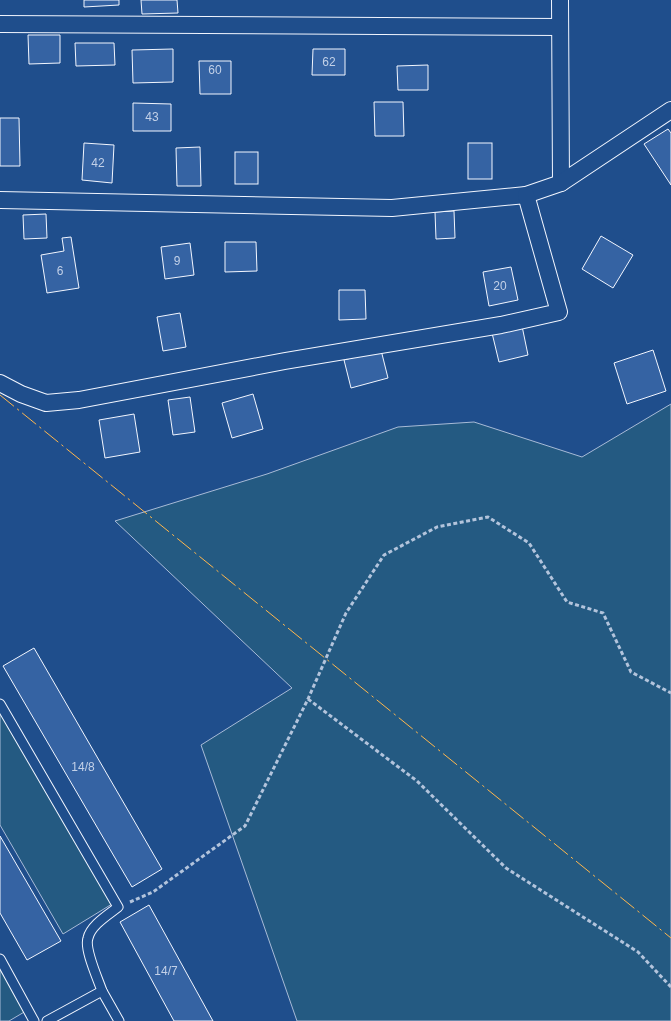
<svg xmlns="http://www.w3.org/2000/svg" width="671" height="1021" font-family="Helvetica,sans-serif">
  <style>
    .green { fill: #245a82; stroke: #a8bbd7 }
    .building { fill: #3563a3; stroke: #f2f6ff }
    .lines { fill: none; stroke-linecap: round; stroke-linejoin: round }
    .service-casing { stroke: #f2f6ff; stroke-width: 11 }
    .minor-casing { stroke: #f2f6ff; stroke-width: 18 }
    .path { stroke: #b3c4dc; stroke-width: 3; stroke-dasharray: 4 2.5; stroke-linecap: butt }
    .service { stroke: #1f4e8c; stroke-width: 9 }
    .minor { stroke: #1f4e8c; stroke-width: 16 }
    .power { stroke: #ffb74d; stroke-width: 1; stroke-dasharray: 18 4 2.5 4; stroke-linecap: butt }
    .labels { text-anchor: middle; dominant-baseline: central; stroke-width: 4; stroke-linejoin: round; paint-order: stroke }
    .number-label { font-size: 12px; fill: #c3d1e8 }
  </style>
  <rect width="100%" height="100%" fill="#1f4e8c"/>
  <!-- green -->
  <g class="green">
    <polygon points="671,404 671,1021 297,1021 201,745 292,688 115,521 267,474 398,427 474,422 582,457"/>
    <polygon points="0,709 112,904 63,934 0,825"/>
    <polygon points="0,954 31,1008 9,1021 0,1021"/>
  </g>
  <!-- building -->
  <g class="building">
    <polygon points="84,0 119,0 119,5 84,7"/>
    <polygon points="141,0 177,0 178,13 142,14"/>
    <polygon points="28,35 60,35 60,63 29,64"/>
    <polygon points="75,43 114,43 115,65 76,66"/>
    <polygon points="173,49 173,82 133,83 132,50"/>
    <polygon points="313,49 345,49 345,75 312,75"/>
    <polygon points="199,61 231,61 231,94 200,94"/>
    <polygon points="428,65 428,90 398,90 397,66"/>
    <polygon points="374,102 403,102 404,136 375,136"/>
    <polygon points="133,103 171,104 171,131 133,131"/>
    <polygon points="0,118 19,118 20,166 0,166"/>
    <polygon points="668,129 671,133 671,185 644,144"/>
    <polygon points="84,143 114,145 112,183 82,180"/>
    <rect x="468" y="143" width="24" height="36"/>
    <polygon points="200,147 201,186 177,186 176,148"/>
    <rect x="235" y="152" width="23" height="32"/>
    <polygon points="454,211 455,238 436,239 435,212"/>
    <polygon points="46,214 47,238 24,239 23,215"/>
    <polygon points="601,236 633,255 613,288 582,269"/>
    <polygon points="71,237 79,288 47,293 41,255 64,251 62,238"/>
    <polygon points="225,242 256,242 257,271 225,272"/>
    <polygon points="190,243 194,275 165,279 161,247"/>
    <polygon points="511,267 518,300 489,306 483,272"/>
    <polygon points="339,290 365,290 366,319 339,320"/>
    <polygon points="180,313 186,347 163,351 157,317"/>
    <polygon points="522,326 528,355 499,362 492,333"/>
    <polygon points="381,350 388,378 351,388 344,360"/>
    <polygon points="653,350 666,391 627,404 614,363"/>
    <polygon points="253,394 263,429 232,438 222,403"/>
    <polygon points="190,397 195,432 173,435 168,400"/>
    <polygon points="134,414 140,452 105,458 99,420"/>
    <polygon points="34,648 162,869 132,887 3,666"/>
    <polygon points="0,836 61,941 27,960 0,913"/>
    <polygon points="149,905 213,1021 174,1021 120,922"/>
  </g>
  <g class="lines">
    <!-- service casing -->
    <g class="service-casing">
      <g id="service">
        <path d="M0,704L118,907C108,915 91,925 88,938C84,949 98,979 102,991L47,1021"/>
        <polyline points="0,959 34,1021"/>
        <polyline points="102,991 119,1021"/>
      </g>
    </g>
    <!-- minor casing -->
    <g class="minor-casing">
      <g id="minor">
        <polyline points="560,0 561,183"/>
        <polyline points="0,24 560,27"/>
        <polyline points="0,200 392,208 526,195 561,183 671,110"/>
        <polyline points="0,383 21,394 46,403 79,400 285,361 501,325 559,312 526,195"/>
      </g>
    </g>
    <!-- path -->
    <g class="path">
      <polyline points="308,699 417,781 506,868 638,952 671,987"/>
      <polyline points="130,902 153,892 245,826 308,699 346,613 384,555 437,527 488,517 529,543 567,602 603,613 631,672 671,693"/>
    </g>
    <!-- service -->
    <use href="#service" class="service"/>
    <!-- minor -->
    <use href="#minor" class="minor"/>
    <!-- power -->
    <polyline class="power" points="0,395 671,938"/>
  </g>
  <g class="labels">
    <!-- number labels -->
    <g class="number-label">
      <text x="329" y="62">62</text>
      <text x="215" y="70">60</text>
      <text x="152" y="117">43</text>
      <text x="98" y="163">42</text>
      <text x="177" y="261">9</text>
      <text x="60" y="271">6</text>
      <text x="500" y="286">20</text>
      <text x="83" y="767">14/8</text>
      <text x="166" y="971">14/7</text>
    </g>
  </g>
</svg>
